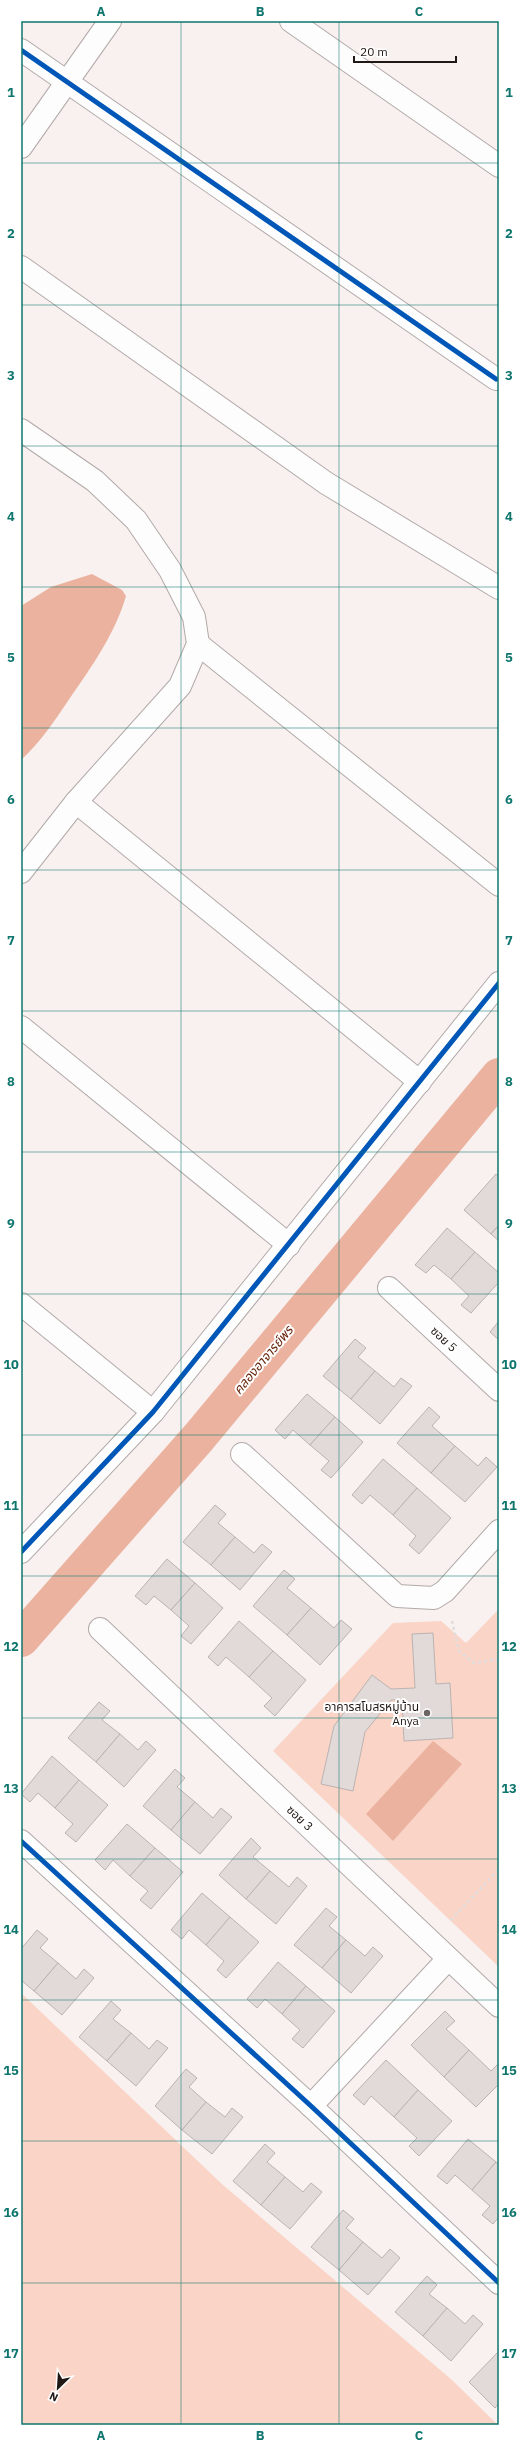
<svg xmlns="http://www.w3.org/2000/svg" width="520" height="2446" font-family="'IBM Plex Sans','Noto Sans Thai',sans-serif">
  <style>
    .green { fill: #fad4c7 }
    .water { fill: #ebb39f }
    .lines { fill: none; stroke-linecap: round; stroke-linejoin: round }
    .canal { stroke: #ebb39f; stroke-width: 36 }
    .building { fill: #e2dad8; stroke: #bbb3b1 }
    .street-casing { stroke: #b1aaa8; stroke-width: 24 }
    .path { stroke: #e0dddc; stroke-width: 2.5; stroke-dasharray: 3 3; stroke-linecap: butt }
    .street { stroke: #fefdfd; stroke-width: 22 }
    .cycleway-casing { stroke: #fff; stroke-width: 8 }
    .cycleway { stroke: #0057b8; stroke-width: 5 }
    .grid { fill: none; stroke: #0f766e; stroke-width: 1; stroke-opacity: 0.55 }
    .poi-dot { fill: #6c6461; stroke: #fff; stroke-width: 1.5 }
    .labels { text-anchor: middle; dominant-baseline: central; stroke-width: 4; stroke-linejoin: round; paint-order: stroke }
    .street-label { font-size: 12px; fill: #201815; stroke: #fff }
    .poi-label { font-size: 12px; fill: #201815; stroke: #fff; text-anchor: end }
    .water-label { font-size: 13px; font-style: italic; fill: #652105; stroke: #fff }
    .neatline { fill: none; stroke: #0f766e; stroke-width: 1.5 }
    .grid-label { font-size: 13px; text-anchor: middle; font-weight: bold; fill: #0f766e }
  </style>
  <rect width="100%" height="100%" fill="#f9f1ef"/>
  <!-- green -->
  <g class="green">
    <polygon points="499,1609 499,1967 273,1751 393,1623 441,1621 466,1643"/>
    <polygon points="21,1993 223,2185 452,2380 498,2425 21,2425"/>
  </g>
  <!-- water -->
  <g class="water">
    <path d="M92,574L122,590L126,596C115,634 92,666 70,698C55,720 41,742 21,760V606L51,587Z"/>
    <polygon points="433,1741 462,1764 393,1841 366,1814"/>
  </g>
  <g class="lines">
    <!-- canal -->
    <polyline class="canal" points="21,1639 199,1437 499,1076"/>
  </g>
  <!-- building -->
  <g class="building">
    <polygon points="496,1174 499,1177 499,1225 491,1234 464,1210"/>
    <polygon points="499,1225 499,1241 491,1234"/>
    <polygon points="447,1228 475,1252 451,1279 434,1265 426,1273 415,1265"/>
    <polygon points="475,1252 499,1273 499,1282 471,1313 461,1305 469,1296 451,1279"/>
    <polygon points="499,1321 499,1340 490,1332"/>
    <polygon points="355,1339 366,1348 358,1357 375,1371 351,1399 323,1376"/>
    <polygon points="375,1371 394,1387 401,1378 412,1386 380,1424 351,1399"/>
    <polygon points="307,1394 335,1417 310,1445 293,1430 285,1439 275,1430"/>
    <polygon points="429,1407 440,1417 432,1426 455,1446 431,1473 397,1443"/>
    <polygon points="335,1417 363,1442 331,1478 321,1470 329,1461 310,1445"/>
    <polygon points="455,1446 478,1466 486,1457 497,1467 465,1502 431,1473"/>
    <polygon points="383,1459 417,1488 393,1515 370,1495 362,1504 352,1495"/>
    <polygon points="417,1488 451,1518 419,1554 409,1545 416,1536 393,1515"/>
    <polygon points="215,1505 226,1514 218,1523 235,1537 211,1565 183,1542"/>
    <polygon points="235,1537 254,1553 262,1544 272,1552 240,1590 211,1565"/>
    <polygon points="167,1559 195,1583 171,1610 154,1596 146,1605 135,1596"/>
    <polygon points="284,1570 295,1579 287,1588 311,1608 287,1635 253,1606"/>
    <polygon points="195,1583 223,1608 191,1644 181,1636 189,1626 171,1610"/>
    <polygon points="311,1608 334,1628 341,1620 352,1629 320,1665 287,1635"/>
    <polygon points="239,1621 273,1651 249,1677 226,1657 218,1666 208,1657"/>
    <polygon points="433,1633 436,1684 450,1683 453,1738 404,1741 402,1700 391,1700 365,1732 353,1791 321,1784 334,1726 372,1675 391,1689 415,1688 412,1634"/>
    <polygon points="273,1651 306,1680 275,1716 264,1706 272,1698 249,1677"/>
    <polygon points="99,1702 110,1711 102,1720 120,1734 96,1762 68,1738"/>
    <polygon points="120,1734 138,1750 146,1741 156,1750 124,1787 96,1762"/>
    <polygon points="52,1756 79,1780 55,1808 38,1793 30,1802 21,1794"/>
    <polygon points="175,1769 185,1778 177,1787 195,1802 171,1830 143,1806"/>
    <polygon points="79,1780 108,1805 76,1842 65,1833 73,1824 55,1808"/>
    <polygon points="195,1802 213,1818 221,1808 232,1817 200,1854 171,1830"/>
    <polygon points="127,1824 155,1848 130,1876 113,1860 105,1870 95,1860"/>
    <polygon points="251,1838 261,1848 253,1857 270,1871 246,1899 219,1875"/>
    <polygon points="155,1848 183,1872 151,1909 140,1900 148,1891 130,1876"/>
    <polygon points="270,1871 289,1887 297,1877 307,1886 276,1924 246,1899"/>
    <polygon points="202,1893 230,1917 206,1945 189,1930 182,1939 171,1930"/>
    <polygon points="326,1908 337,1917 329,1926 346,1940 322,1968 294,1945"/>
    <polygon points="230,1917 259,1942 226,1978 217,1970 224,1961 206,1945"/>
    <polygon points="37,1930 48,1939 40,1948 58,1963 34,1991 21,1980 21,1949"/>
    <polygon points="346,1940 365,1956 373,1947 383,1956 351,1993 322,1968"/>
    <polygon points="278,1962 306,1986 282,2014 265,1999 257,2008 247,1999"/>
    <polygon points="58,1963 76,1979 84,1969 94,1978 62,2015 34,1991"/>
    <polygon points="306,1986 335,2011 303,2048 292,2039 300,2030 282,2014"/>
    <polygon points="111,2001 121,2010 113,2019 131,2033 107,2061 79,2037"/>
    <polygon points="445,2011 455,2021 446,2029 469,2050 444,2077 411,2045"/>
    <polygon points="131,2033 149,2049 157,2040 168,2048 136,2086 107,2061"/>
    <polygon points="469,2050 491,2071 499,2063 499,2084 476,2107 444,2077"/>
    <polygon points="386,2060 418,2090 394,2117 371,2096 364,2105 353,2095"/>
    <polygon points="186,2069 197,2078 189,2087 206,2102 182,2130 155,2106"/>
    <polygon points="418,2090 452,2121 419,2156 409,2146 417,2138 394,2117"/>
    <polygon points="206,2102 225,2117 232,2108 243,2117 212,2154 182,2130"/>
    <polygon points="468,2139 496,2162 472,2190 455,2175 447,2184 437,2176"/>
    <polygon points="265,2144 275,2153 267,2162 285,2177 261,2205 233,2181"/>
    <polygon points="496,2162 499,2165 499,2217 493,2224 482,2215 490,2206 472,2190"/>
    <polygon points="285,2177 303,2192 311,2183 322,2192 290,2229 261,2205"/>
    <polygon points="343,2210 354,2219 346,2228 363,2242 339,2270 311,2247"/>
    <polygon points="363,2242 382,2258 390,2249 400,2258 368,2295 339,2270"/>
    <polygon points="427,2276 437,2285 429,2294 447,2308 423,2336 395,2312"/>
    <polygon points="447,2308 465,2324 473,2315 483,2324 451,2361 423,2336"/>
    <polygon points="499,2351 499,2403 495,2408 469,2382"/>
  </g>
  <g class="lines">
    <!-- street casing -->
    <g class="street-casing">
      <g id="street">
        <polyline points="291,21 499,166"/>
        <polyline points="21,50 496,379"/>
        <polyline points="21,147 110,21"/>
        <polyline points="21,267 326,483 499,588"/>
        <polyline points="21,430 95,481 136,520 170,570 194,617 198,644 180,686 76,802 21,872"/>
        <polyline points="198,644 499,885"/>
        <polyline points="76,802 420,1082"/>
        <polyline points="21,1027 289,1245"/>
        <polyline points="389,1288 499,1390"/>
        <polyline points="21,1304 153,1412"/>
        <polyline points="242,1454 397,1596 434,1598 445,1591 499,1531"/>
        <polyline points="21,1552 153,1412 499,983"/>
        <polyline points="100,1629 499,2006"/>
        <polyline points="21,1841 311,2106 499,2283"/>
        <polyline points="311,2106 448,1959"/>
      </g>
    </g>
    <!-- path -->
    <g class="path">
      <polyline points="452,1621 459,1651 474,1663 499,1659"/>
      <polyline points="451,1920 499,1869"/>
    </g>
    <!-- street -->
    <use href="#street" class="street"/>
    <!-- cycleway casing -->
    <g class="cycleway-casing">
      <g id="cycleway">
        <polyline points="21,50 496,379"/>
        <polyline points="21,1552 153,1412 499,983"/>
        <polyline points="21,1841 311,2106 499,2283"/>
      </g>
    </g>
    <!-- cycleway -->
    <use href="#cycleway" class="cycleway"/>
  </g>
  <!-- grid -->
  <path class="grid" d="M181,21V2425M339,21V2425M21,163H499M21,305H499M21,446H499M21,587H499M21,728H499M21,870H499M21,1011H499M21,1152H499M21,1294H499M21,1435H499M21,1576H499M21,1718H499M21,1859H499M21,2000H499M21,2141H499M21,2283H499"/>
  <!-- markers -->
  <circle class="poi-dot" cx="427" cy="1713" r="4"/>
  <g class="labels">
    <!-- street labels -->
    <g class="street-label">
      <text transform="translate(444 1339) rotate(43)">ซอย 5</text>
      <text transform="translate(300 1818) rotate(43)">ซอย 3</text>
    </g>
    <!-- poi labels -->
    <g class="poi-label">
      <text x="419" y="1706">อาคารสโมสรหมู่บ้าน<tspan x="419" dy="14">Anya</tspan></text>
    </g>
    <!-- water labels -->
    <g class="water-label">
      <text transform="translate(263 1360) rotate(-50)">คลองอาจารย์พร</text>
    </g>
  </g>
  <!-- border -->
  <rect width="520" height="2446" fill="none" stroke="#ffffff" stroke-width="44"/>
  <!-- north arrow -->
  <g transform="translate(58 2388) rotate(205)" stroke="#ffffff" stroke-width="3" paint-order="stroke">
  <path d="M0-3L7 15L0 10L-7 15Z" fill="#201815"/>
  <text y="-6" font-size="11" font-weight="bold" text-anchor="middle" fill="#201815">N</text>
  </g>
  <!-- scale -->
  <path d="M354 56v6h102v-6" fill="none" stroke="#201815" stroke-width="2"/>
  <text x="360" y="56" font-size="12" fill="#201815" stroke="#ffffff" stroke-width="3" paint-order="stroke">20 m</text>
  <rect x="22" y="22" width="476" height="2402" class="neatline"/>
  <g class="grid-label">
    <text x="101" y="16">A</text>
    <text x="260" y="16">B</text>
    <text x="419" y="16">C</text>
    <text x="11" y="97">1</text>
    <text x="509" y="97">1</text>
    <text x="11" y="238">2</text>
    <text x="509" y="238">2</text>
    <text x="11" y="380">3</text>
    <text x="509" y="380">3</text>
    <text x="11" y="521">4</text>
    <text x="509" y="521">4</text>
    <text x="11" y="662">5</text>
    <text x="509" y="662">5</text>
    <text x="11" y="804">6</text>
    <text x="509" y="804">6</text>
    <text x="11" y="945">7</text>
    <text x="509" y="945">7</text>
    <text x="11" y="1086">8</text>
    <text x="509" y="1086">8</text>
    <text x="11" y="1228">9</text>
    <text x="509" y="1228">9</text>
    <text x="11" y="1369">10</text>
    <text x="509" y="1369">10</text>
    <text x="11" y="1510">11</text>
    <text x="509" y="1510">11</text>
    <text x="11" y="1651">12</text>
    <text x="509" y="1651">12</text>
    <text x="11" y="1793">13</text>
    <text x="509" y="1793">13</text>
    <text x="11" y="1934">14</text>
    <text x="509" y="1934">14</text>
    <text x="11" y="2075">15</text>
    <text x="509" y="2075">15</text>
    <text x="11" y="2217">16</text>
    <text x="509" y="2217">16</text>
    <text x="11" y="2358">17</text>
    <text x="509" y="2358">17</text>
    <text x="101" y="2440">A</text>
    <text x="260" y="2440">B</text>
    <text x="419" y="2440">C</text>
  </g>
</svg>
